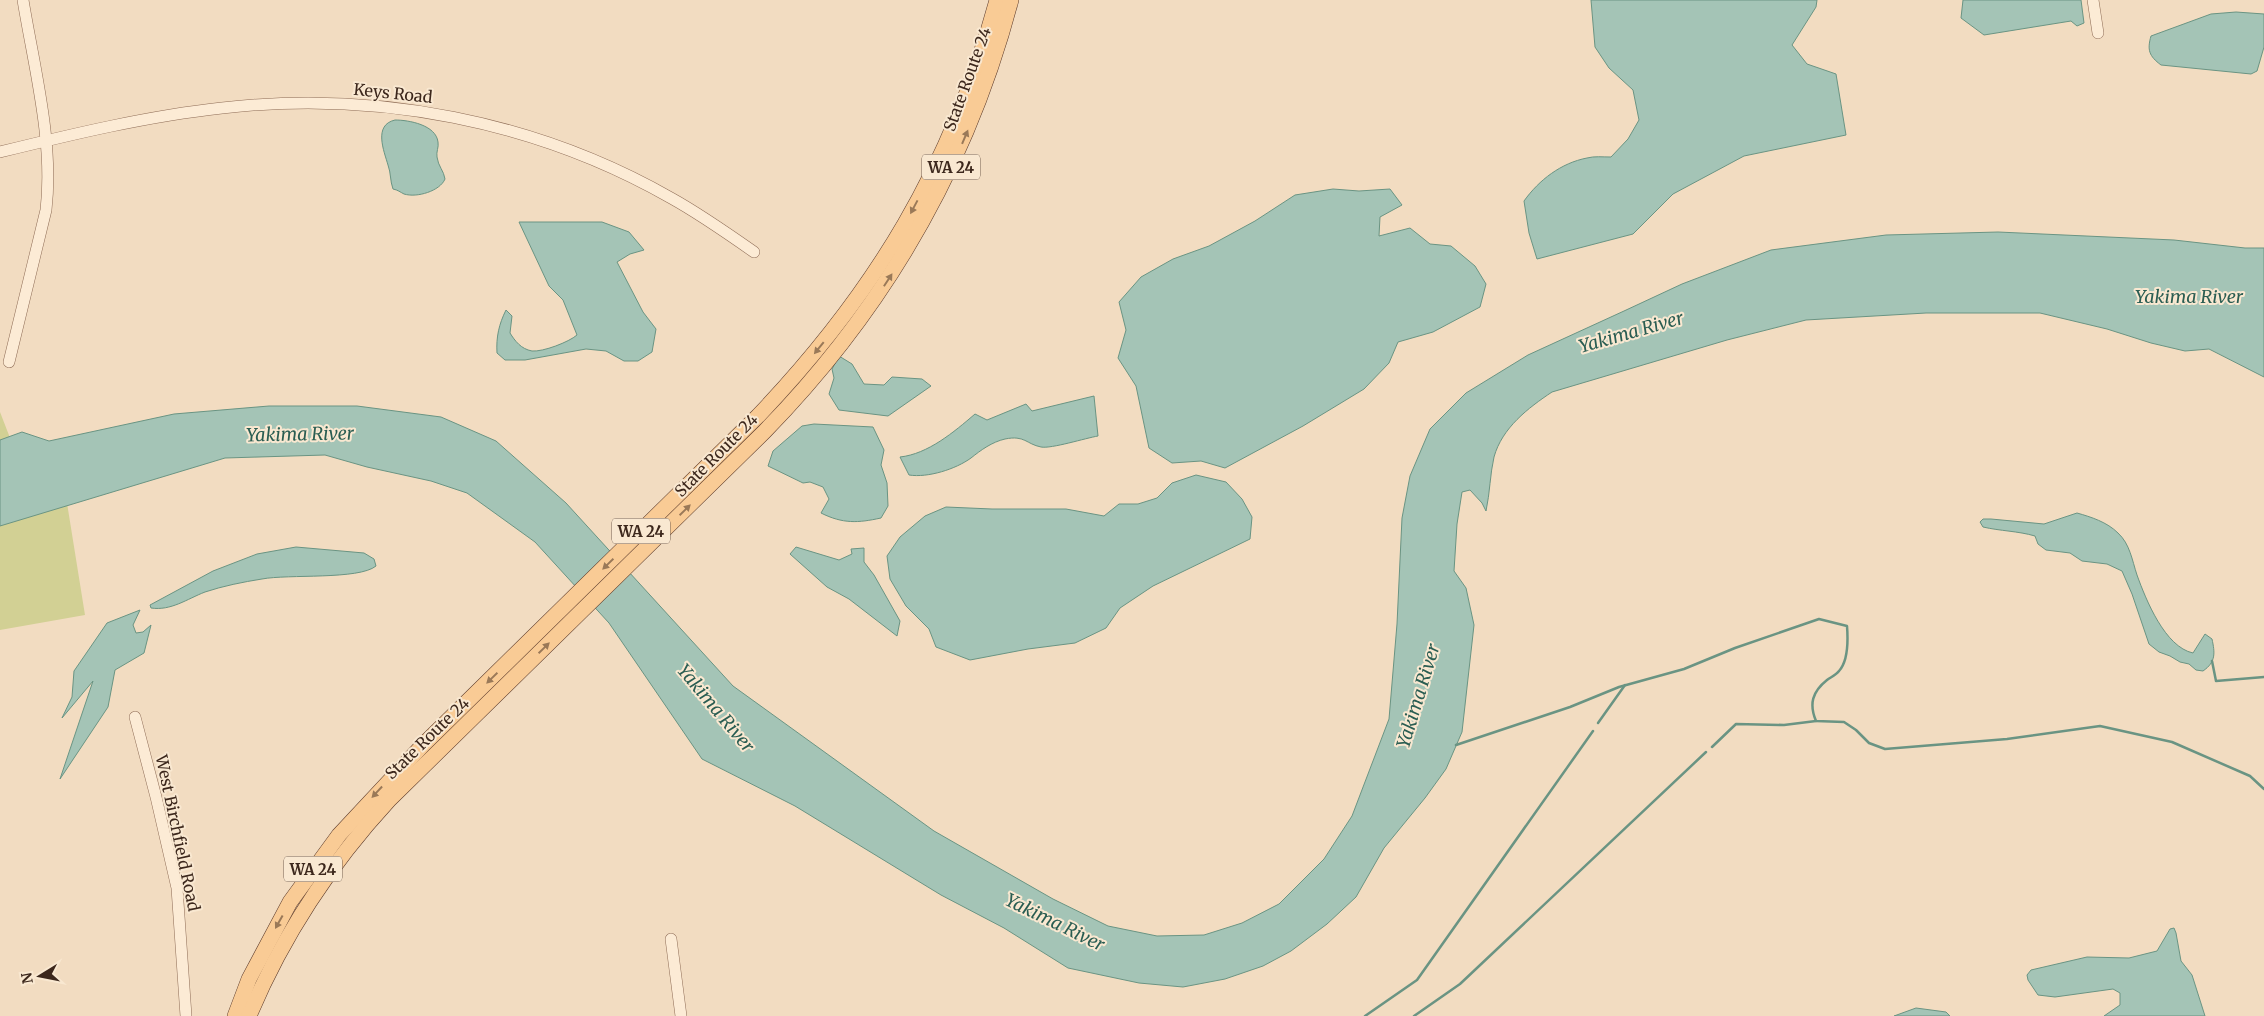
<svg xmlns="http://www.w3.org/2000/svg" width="2264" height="1016" font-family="Merriweather,serif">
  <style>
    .green { fill: #d2d094 }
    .water { fill: #a4c4b6; stroke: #6a9483 }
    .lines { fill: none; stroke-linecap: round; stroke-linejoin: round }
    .stream { stroke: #6a9483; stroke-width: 2.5 }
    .minor-casing { stroke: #8e6c56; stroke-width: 12 }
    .major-casing { stroke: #5b3a2b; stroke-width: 16 }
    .minor { stroke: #fcebd5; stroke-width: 11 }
    .major { stroke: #f9cb95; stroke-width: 15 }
    .oneway { fill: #9a7958 }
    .labels { text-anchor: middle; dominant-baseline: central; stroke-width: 4; stroke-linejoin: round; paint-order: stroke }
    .shield { fill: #f9e8d1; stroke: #756152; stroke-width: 1 }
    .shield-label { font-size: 15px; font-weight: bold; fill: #3c271c }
    .street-label { font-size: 16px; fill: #3c271c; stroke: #f9e8d1 }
    .water-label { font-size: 18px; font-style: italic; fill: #2a5d52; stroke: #f9e8d1 }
  </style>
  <rect width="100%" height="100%" fill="#f2dcc1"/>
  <!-- green -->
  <polygon class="green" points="0,412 17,456 58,447 85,615 0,630"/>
  <!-- water -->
  <g class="water">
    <path d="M1591,0H1817L1816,7L1792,45L1807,64L1836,74L1846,135L1744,156L1673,194L1633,234L1537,259L1529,233L1524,201C1539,180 1561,163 1587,158C1594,156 1603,157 1611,157L1628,139L1639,120L1633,90L1609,68L1595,47Z"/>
    <polygon points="1963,0 2081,0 2084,23 2077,26 2071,21 1984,35 1961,18"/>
    <path d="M2236,12L2264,14V47L2257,71L2251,74L2161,65C2149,56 2147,50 2151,36L2211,14Z"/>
    <path d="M395,120C409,120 436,125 438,142C439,147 436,152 437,157C438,166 444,171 445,179C440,191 417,198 404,194C400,192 398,190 393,189C390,181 391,173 388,165C384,151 373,125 395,120Z"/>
    <polygon points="1333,189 1359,191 1390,189 1402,205 1380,217 1379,236 1410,228 1430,244 1451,246 1475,266 1486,284 1480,307 1433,332 1398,342 1389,363 1364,389 1303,426 1225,468 1201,461 1172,463 1149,448 1136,386 1118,358 1126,330 1119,302 1141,277 1173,259 1209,246 1255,221 1295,195"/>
    <path d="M519,222H602L629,232L644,250L630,254L617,262L643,312L656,329L652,352L638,361H624L606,351L586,349L525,360H505L497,353C496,337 499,324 506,310L512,316L510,333C515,341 521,349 532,351C543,352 569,342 577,335L563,300L549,286Z"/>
    <path d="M1998,232L2174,240L2245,248H2264V377L2209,349L2185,351L2151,343L2107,329L2040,313H1926L1806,320L1727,340L1552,392C1528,408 1502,428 1494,457C1490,474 1490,493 1486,511L1482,503L1470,490L1462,492L1457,524L1454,571L1466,588L1474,625L1462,732L1446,769L1425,798L1384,848L1356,897L1327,924L1291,951L1263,966L1225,979L1183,987L1139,983L1068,968L1004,928L941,895L795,806L702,759L609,623L535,542L467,493L431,481L367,467L325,455L225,458L0,526V440L22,432L49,441L174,414L269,406H357L441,417L496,441L566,503L733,686L934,831L1053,899L1108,926L1157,936L1204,935L1242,923L1279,904L1324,859L1352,816L1389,719L1397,624L1402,518L1410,476L1430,429L1466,393L1528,355L1624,311L1682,284L1771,250L1886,235Z"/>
    <polygon points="839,356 852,364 864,384 884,385 892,377 922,379 931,386 888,416 839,410 829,394 834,378 832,369"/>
    <path d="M1094,396L1098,436C1086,438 1051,449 1041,447C1026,444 1025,435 1005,439C992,442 981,450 971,458C956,469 928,478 909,475L900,457C928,454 954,432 975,414L987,420L1026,404L1032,411Z"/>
    <path d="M814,424L873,427L884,450L881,465L887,483L888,506L881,518C858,523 843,524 821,513L829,499L823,487L810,482L803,483L768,466L773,451L802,426Z"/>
    <polygon points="1196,475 1226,482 1242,499 1252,517 1250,539 1153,586 1120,608 1106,628 1075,643 1028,649 970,660 936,647 929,629 906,606 890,579 887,556 900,537 925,516 946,507 992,509 1066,509 1104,516 1119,504 1138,504 1157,498 1172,483"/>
    <path d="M2077,513C2091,517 2107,522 2118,533C2130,544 2132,560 2137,575C2146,600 2165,647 2193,653L2205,634L2212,639C2215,653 2216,662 2203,671L2196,670L2189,664L2180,662L2170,656L2159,652L2149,644L2132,594L2122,571L2107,564L2082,561L2070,553L2046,550L2038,544L2035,536C2018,531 2000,531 1983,527L1980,522L1983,519H1991L2044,524Z"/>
    <path d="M296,547L364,553L374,559L376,566C359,580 288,574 262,579C243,582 223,586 205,592C187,599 171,611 151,608L150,605L213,571L257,554Z"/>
    <polygon points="796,547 839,560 852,554 851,549 864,548 864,562 874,575 900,621 897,636 849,599 827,587 790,554"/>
    <polygon points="140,610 133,625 136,633 143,632 151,625 144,653 115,670 108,707 60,779 93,681 62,718 72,697 74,671 107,623"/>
    <polygon points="2174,928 2176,933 2181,961 2192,975 2205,1016 2104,1016 2120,1005 2120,993 2113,989 2055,997 2038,995 2028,980 2027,975 2031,970 2087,957 2129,958 2157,951 2170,929"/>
    <polygon points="1916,1008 1946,1012 1950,1016 1894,1016"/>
  </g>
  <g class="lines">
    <!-- stream -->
    <g class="stream">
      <polyline points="2212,661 2216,681 2264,677"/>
      <polyline points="1598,723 1625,685"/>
      <path d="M1456,745L1570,707L1619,687L1684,669L1735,648L1819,619L1847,626C1848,639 1849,660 1839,671C1836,675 1831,677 1827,680C1812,692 1809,704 1816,721L1844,722L1856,730L1869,743L1885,749L2007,739L2100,726L2172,742L2250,776L2264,789"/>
      <polyline points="1712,747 1736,724 1784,725 1816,721"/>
      <polyline points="1365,1016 1417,980 1593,731"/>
      <polyline points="1414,1016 1460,984 1706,752"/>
    </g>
    <!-- minor casing -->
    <g class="minor-casing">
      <g id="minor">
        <polyline points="2093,0 2098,33"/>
        <path d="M0,152C73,134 148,116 222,108C376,90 536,121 671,198C700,214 727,233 754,252"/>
        <path d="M9,362L46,210C54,142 34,67 23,0"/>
        <polyline points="135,717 156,797 177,888 186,1016"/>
        <polyline points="671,939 681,1016"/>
      </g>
    </g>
    <!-- major casing -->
    <g class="major-casing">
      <g id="major">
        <path d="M235,1016L249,979L290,902L339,835L423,745L758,416C876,292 952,166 997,0"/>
        <path d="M249,1016C283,935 330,864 389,800L765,431C885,308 967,167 1011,0"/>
      </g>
    </g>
    <!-- minor -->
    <use href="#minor" class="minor"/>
    <!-- major -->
    <use href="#major" class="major"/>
  </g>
  <!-- one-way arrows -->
  <defs><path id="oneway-solid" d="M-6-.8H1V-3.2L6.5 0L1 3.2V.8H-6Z" transform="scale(1.25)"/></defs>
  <g class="oneway">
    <use href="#oneway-solid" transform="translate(965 137) rotate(-67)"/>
    <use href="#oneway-solid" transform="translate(914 207) rotate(118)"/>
    <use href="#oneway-solid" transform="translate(888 280) rotate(-57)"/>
    <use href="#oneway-solid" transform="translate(819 348) rotate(129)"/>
    <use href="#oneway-solid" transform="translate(685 510) rotate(-44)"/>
    <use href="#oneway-solid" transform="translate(608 564) rotate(136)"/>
    <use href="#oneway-solid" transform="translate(544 648) rotate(-44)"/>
    <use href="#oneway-solid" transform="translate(492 678) rotate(136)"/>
    <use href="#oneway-solid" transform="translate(377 792) rotate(133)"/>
    <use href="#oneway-solid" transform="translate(279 922) rotate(119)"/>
  </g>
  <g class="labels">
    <!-- shield labels -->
    <g class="shield">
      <rect x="922" y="154.5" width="58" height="25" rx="4"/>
      <rect x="612" y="518.5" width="58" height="25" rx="4"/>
      <rect x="284" y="856.5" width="58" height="25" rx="4"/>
    </g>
    <g class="shield-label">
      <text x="951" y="167">WA 24</text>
      <text x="641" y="531">WA 24</text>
      <text x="313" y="869">WA 24</text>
    </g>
    <!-- street labels -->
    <g class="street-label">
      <text transform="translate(967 79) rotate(-70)">State Route 24</text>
      <text transform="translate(393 93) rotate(6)">Keys Road</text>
      <text transform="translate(716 455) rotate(-45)">State Route 24</text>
      <text transform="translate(427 738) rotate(-44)">State Route 24</text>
      <text transform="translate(178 833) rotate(78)">West Birchfield Road</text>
    </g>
    <!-- water labels -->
    <g class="water-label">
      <text x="2189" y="296">Yakima River</text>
      <text transform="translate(1631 332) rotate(-16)">Yakima River</text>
      <text transform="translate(300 434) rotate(-1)">Yakima River</text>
      <text transform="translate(1418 696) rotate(-73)">Yakima River</text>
      <text transform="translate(716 708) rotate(50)">Yakima River</text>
      <text transform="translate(1055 922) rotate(26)">Yakima River</text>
    </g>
  </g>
  <!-- north arrow -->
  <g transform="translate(40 976) rotate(260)" stroke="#f9e8d1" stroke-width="4" paint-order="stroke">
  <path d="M0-4L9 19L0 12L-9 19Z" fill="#3c271c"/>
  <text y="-8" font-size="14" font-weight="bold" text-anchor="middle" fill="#3c271c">N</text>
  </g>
</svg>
